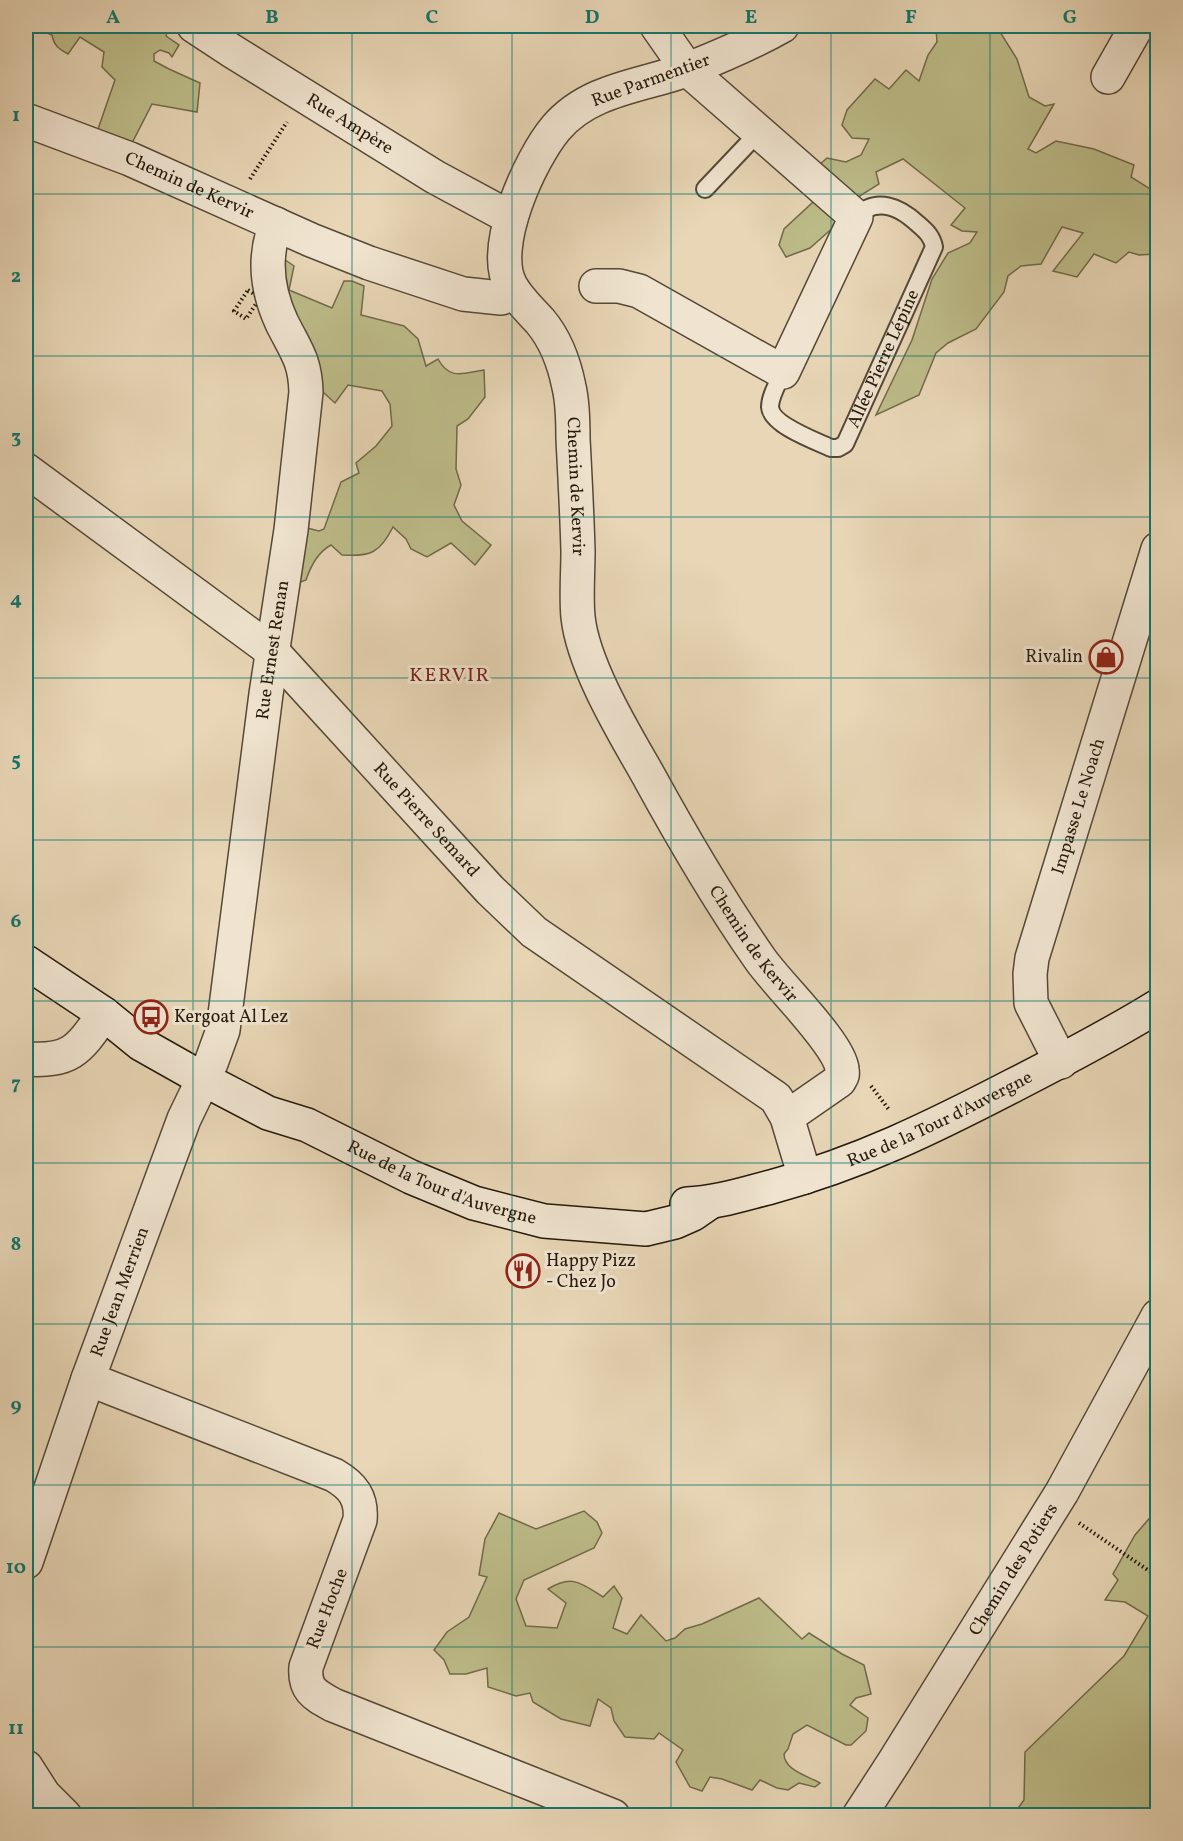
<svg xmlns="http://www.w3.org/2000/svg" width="1183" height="1841" font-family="Vollkorn,serif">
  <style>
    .green { fill: #bdbc89; stroke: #716a4a; stroke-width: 1.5 }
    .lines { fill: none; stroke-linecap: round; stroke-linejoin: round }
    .lane-casing { stroke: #564836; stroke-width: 20 }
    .street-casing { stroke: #564836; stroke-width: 36 }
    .secondary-casing { stroke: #25190b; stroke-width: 36 }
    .path { stroke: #25190b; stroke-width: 4; stroke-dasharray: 1.5 3; stroke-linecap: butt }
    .lane { stroke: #f0e4d0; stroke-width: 16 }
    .street { stroke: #f0e4d0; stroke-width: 33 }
    .secondary { stroke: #f0e4d0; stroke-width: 33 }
    .grid { fill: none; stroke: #0f766e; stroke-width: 1.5; stroke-opacity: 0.55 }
    .labels { text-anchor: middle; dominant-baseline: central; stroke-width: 6; stroke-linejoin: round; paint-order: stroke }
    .street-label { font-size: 18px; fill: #25190b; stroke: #f0e4d0 }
    .poi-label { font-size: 18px; fill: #25190b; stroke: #f0e4d0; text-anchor: start }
    .neighbourhood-label { font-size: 20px; letter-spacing: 1.5px; fill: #7a1f14; stroke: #f0e4d0 }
    .neatline { fill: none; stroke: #0f766e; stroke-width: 2 }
    .grid-label { font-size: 20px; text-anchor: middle; font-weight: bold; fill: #0f766e }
  </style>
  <rect width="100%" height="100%" fill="#e8d6b6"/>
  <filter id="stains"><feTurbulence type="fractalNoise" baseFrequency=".00333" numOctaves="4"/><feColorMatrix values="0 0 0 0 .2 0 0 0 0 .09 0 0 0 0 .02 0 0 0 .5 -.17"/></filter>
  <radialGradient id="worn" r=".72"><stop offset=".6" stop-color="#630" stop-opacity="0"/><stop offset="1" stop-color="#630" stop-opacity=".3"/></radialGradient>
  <!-- green -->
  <g class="green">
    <path d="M30,26H169L166,36L179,45L172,57L169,53L160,50L154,54V61L169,69L200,83L197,112L152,104L132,143L97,132L115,80L102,67L104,52L80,37L68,54C59,49 54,46 52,35Z"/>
    <polygon points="940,26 999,26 1000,32 1017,59 1029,97 1045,106 1054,104 1028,149 1036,153 1056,141 1094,149 1134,165 1131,177 1150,189 1157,187 1158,251 1155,254 1139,255 1129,252 1116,263 1094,254 1077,277 1053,271 1083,233 1062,227 1041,264 1021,266 1008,276 1004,292 976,329 948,343 936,353 919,395 876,415 912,340 932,279 948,253 970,243 977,232 962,231 951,225 965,208 903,159 876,172 879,184 858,197 836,225 810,248 786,257 779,245 784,229 813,202 803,185 811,172 827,158 846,162 861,155 869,139 852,138 842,125 847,110 875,79 889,89 906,70 919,81 928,55 937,42 936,29"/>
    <path d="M281,257L294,266L289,290L332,308L344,281H352L364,286L361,315L404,326L418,339L426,366L438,359C450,381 464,373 484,370L485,397L468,419L457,426L456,469L461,485L454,505L462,521L491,545L475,565L451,543L427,557L411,549L406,539L393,527C380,553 370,557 342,555L331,545C318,552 311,565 306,580L295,584L303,527L319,531L324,529L341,482L359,473L356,463L376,446L392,426L390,404L382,391L348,385L335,403L313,383L275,290Z"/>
    <path d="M584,1511L597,1522L602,1533L594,1548L524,1580L516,1599L526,1626L557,1628L566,1603L548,1589C572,1574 581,1583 603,1597L614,1586L622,1598L613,1628L627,1634L641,1615L666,1641L675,1638L685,1629L702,1624L759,1598L802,1639L809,1633L842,1654L864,1665L871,1694L856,1698L850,1705L868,1718L866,1731L851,1745H846L807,1725L793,1734L788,1749L784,1754C784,1770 808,1776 820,1783L815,1787L799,1783L788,1790L777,1788L760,1780L752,1790L722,1779L710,1777L702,1791L690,1787L676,1762L683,1750L659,1733L654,1739L625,1737L614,1721L611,1708L598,1699L590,1726L561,1719L533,1702L530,1693L516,1696L488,1687L487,1668L466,1674H450L444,1660L434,1650L447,1632L469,1617L487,1577L479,1575L485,1539L499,1513L536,1529Z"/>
    <polygon points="1157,1512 1157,1806 1129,1815 1013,1815 1024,1800 1025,1752 1124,1656 1148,1616 1125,1602 1105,1600 1118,1580 1113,1574 1135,1535 1154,1513"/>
  </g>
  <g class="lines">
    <!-- lane casing -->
    <g class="lane-casing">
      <g id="lane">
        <polyline points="705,189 759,132"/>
        <path id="s1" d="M783,372C778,383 770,396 770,407C771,425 816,441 831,448H838L845,444L934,247C932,236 926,231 918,224C900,207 876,196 856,217"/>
      </g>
    </g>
    <!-- street casing -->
    <g class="street-casing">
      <g id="street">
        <path id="s2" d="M194,26L232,51L435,177L511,218"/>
        <path id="s3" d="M782,26C752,43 719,57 686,70C642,86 589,89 556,128C530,159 489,248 511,286C518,299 530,310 540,321C556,340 564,362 569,387C573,404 573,422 573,439C575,477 577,514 578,551C578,573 576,596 578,617C583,665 623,731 647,773C682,837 718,899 760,959C777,984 839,1043 842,1069C843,1076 842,1076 839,1081L787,1117"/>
        <polyline points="1108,77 1137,26"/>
        <path id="s4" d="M26,120L130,159L311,240L369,263L463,294L501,298L515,293"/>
        <polyline points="596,286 619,286 639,291 783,372 856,217 687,69 657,26"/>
        <path id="s5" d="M26,470L272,651L490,890L534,932L776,1098L787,1117L805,1177"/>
        <path d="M26,1059C72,1062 79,1049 104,1014"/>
        <path id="s6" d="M1061,1062L1031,1003L1030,974L1032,958L1158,549"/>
        <path d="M88,1379L334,1475C353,1486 362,1498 360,1520L306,1667C304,1690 315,1695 333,1705L613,1816"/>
        <path id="s7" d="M26,1562L88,1379L184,1119L211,1063L223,1030L266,694L291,530L306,392C305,360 296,351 282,323C267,291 263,257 276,224"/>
        <polyline points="26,1767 44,1795 65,1816"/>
        <path id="s8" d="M859,1816L894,1762L1062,1492L1158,1316"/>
      </g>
    </g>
    <!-- secondary casing -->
    <g class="secondary-casing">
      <g id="secondary">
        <path id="s9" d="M26,962L104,1014L141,1044L203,1079L268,1113L307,1125L411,1177L474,1203L544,1221L646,1229L675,1222L693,1214L709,1203"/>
        <path id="s10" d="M687,1204C716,1203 743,1194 771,1187C860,1163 933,1127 1014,1085C1063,1060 1111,1035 1158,1006"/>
      </g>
    </g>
    <!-- path -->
    <g class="path">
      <polyline points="250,179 287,122"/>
      <polygon points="248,290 260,298 246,319 234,311"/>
      <polyline points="871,1086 890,1111"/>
      <polyline points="1079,1523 1158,1577"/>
    </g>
    <!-- lane -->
    <use href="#lane" class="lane"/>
    <!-- street -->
    <use href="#street" class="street"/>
    <!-- secondary -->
    <use href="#secondary" class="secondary"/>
  </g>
  <!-- grid -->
  <path class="grid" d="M193,26V1816M352,26V1816M512,26V1816M671,26V1816M831,26V1816M990,26V1816M26,194H1158M26,356H1158M26,517H1158M26,678H1158M26,840H1158M26,1001H1158M26,1163H1158M26,1324H1158M26,1485H1158M26,1647H1158"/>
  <!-- icons -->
  <defs>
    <g id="shop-ring" transform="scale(1.725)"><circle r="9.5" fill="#f0e4d0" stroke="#8f2418" stroke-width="1.5"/><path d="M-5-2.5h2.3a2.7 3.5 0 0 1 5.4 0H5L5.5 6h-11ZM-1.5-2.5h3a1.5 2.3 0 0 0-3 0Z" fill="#8f2418"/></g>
    <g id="bus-ring" transform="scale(1.725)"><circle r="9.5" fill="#f0e4d0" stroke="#8f2418" stroke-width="1.5"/><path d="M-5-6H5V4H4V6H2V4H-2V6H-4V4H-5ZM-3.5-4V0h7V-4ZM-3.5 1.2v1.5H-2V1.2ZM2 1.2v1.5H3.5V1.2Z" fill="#8f2418"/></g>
    <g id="restaurant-ring" transform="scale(1.725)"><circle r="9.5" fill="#f0e4d0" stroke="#8f2418" stroke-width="1.5"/><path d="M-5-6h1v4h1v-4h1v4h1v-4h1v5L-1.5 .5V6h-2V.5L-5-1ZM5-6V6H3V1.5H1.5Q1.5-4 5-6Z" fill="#8f2418"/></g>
  </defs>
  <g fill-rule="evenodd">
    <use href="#shop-ring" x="1106" y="657"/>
    <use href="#bus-ring" x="151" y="1017"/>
    <use href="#restaurant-ring" x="523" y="1271"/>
  </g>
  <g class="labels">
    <!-- street labels -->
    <g class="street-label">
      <text transform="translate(651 81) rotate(-20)">Rue Parmentier</text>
      <text stroke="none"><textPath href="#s2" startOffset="184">Rue Ampère</textPath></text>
      <text stroke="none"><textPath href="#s4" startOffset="176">Chemin de Kervir</textPath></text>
      <text stroke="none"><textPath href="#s1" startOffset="222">Allée Pierre Lépine</textPath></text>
      <text stroke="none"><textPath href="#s3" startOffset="639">Chemin de Kervir</textPath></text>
      <text stroke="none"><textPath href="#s7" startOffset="951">Rue Ernest Renan</textPath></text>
      <text stroke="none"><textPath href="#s6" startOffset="270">Impasse Le Noach</textPath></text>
      <text stroke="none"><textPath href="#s5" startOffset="534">Rue Pierre Semard</textPath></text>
      <text stroke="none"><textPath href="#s3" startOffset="1143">Chemin de Kervir</textPath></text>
      <text stroke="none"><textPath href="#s10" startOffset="268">Rue de la Tour d'Auvergne</textPath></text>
      <text stroke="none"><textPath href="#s9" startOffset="474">Rue de la Tour d'Auvergne</textPath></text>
      <text stroke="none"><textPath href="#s7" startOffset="286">Rue Jean Merrien</textPath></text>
      <text stroke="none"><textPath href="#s8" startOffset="291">Chemin des Potiers</textPath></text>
      <text transform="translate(328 1609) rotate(-69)">Rue Hoche</text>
    </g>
    <!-- poi labels -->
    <g class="poi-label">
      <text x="1083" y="657" text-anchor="end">Rivalin</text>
      <text x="174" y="1017">Kergoat Al Lez</text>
      <text x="546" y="1261">Happy Pizz<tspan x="546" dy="21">- Chez Jo</tspan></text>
    </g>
    <!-- neighbourhood labels -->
    <g class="neighbourhood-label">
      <text x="450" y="676">KERVIR</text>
    </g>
  </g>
  <!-- margin -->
  <rect width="1183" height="1841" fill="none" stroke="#e8d6b6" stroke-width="66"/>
  <rect x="33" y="33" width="1117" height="1775" class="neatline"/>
  <g class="grid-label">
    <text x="113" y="23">A</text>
    <text x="272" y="23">B</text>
    <text x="432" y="23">C</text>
    <text x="592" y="23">D</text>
    <text x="751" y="23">E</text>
    <text x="911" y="23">F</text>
    <text x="1070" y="23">G</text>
    <text x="16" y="121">1</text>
    <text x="16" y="282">2</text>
    <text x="16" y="443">3</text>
    <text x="16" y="605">4</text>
    <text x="16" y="766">5</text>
    <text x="16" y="927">6</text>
    <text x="16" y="1089">7</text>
    <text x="16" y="1250">8</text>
    <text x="16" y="1411">9</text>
    <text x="16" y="1573">10</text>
    <text x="16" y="1734">11</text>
  </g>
  <rect width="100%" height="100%" filter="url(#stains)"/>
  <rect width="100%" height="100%" fill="url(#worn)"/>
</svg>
